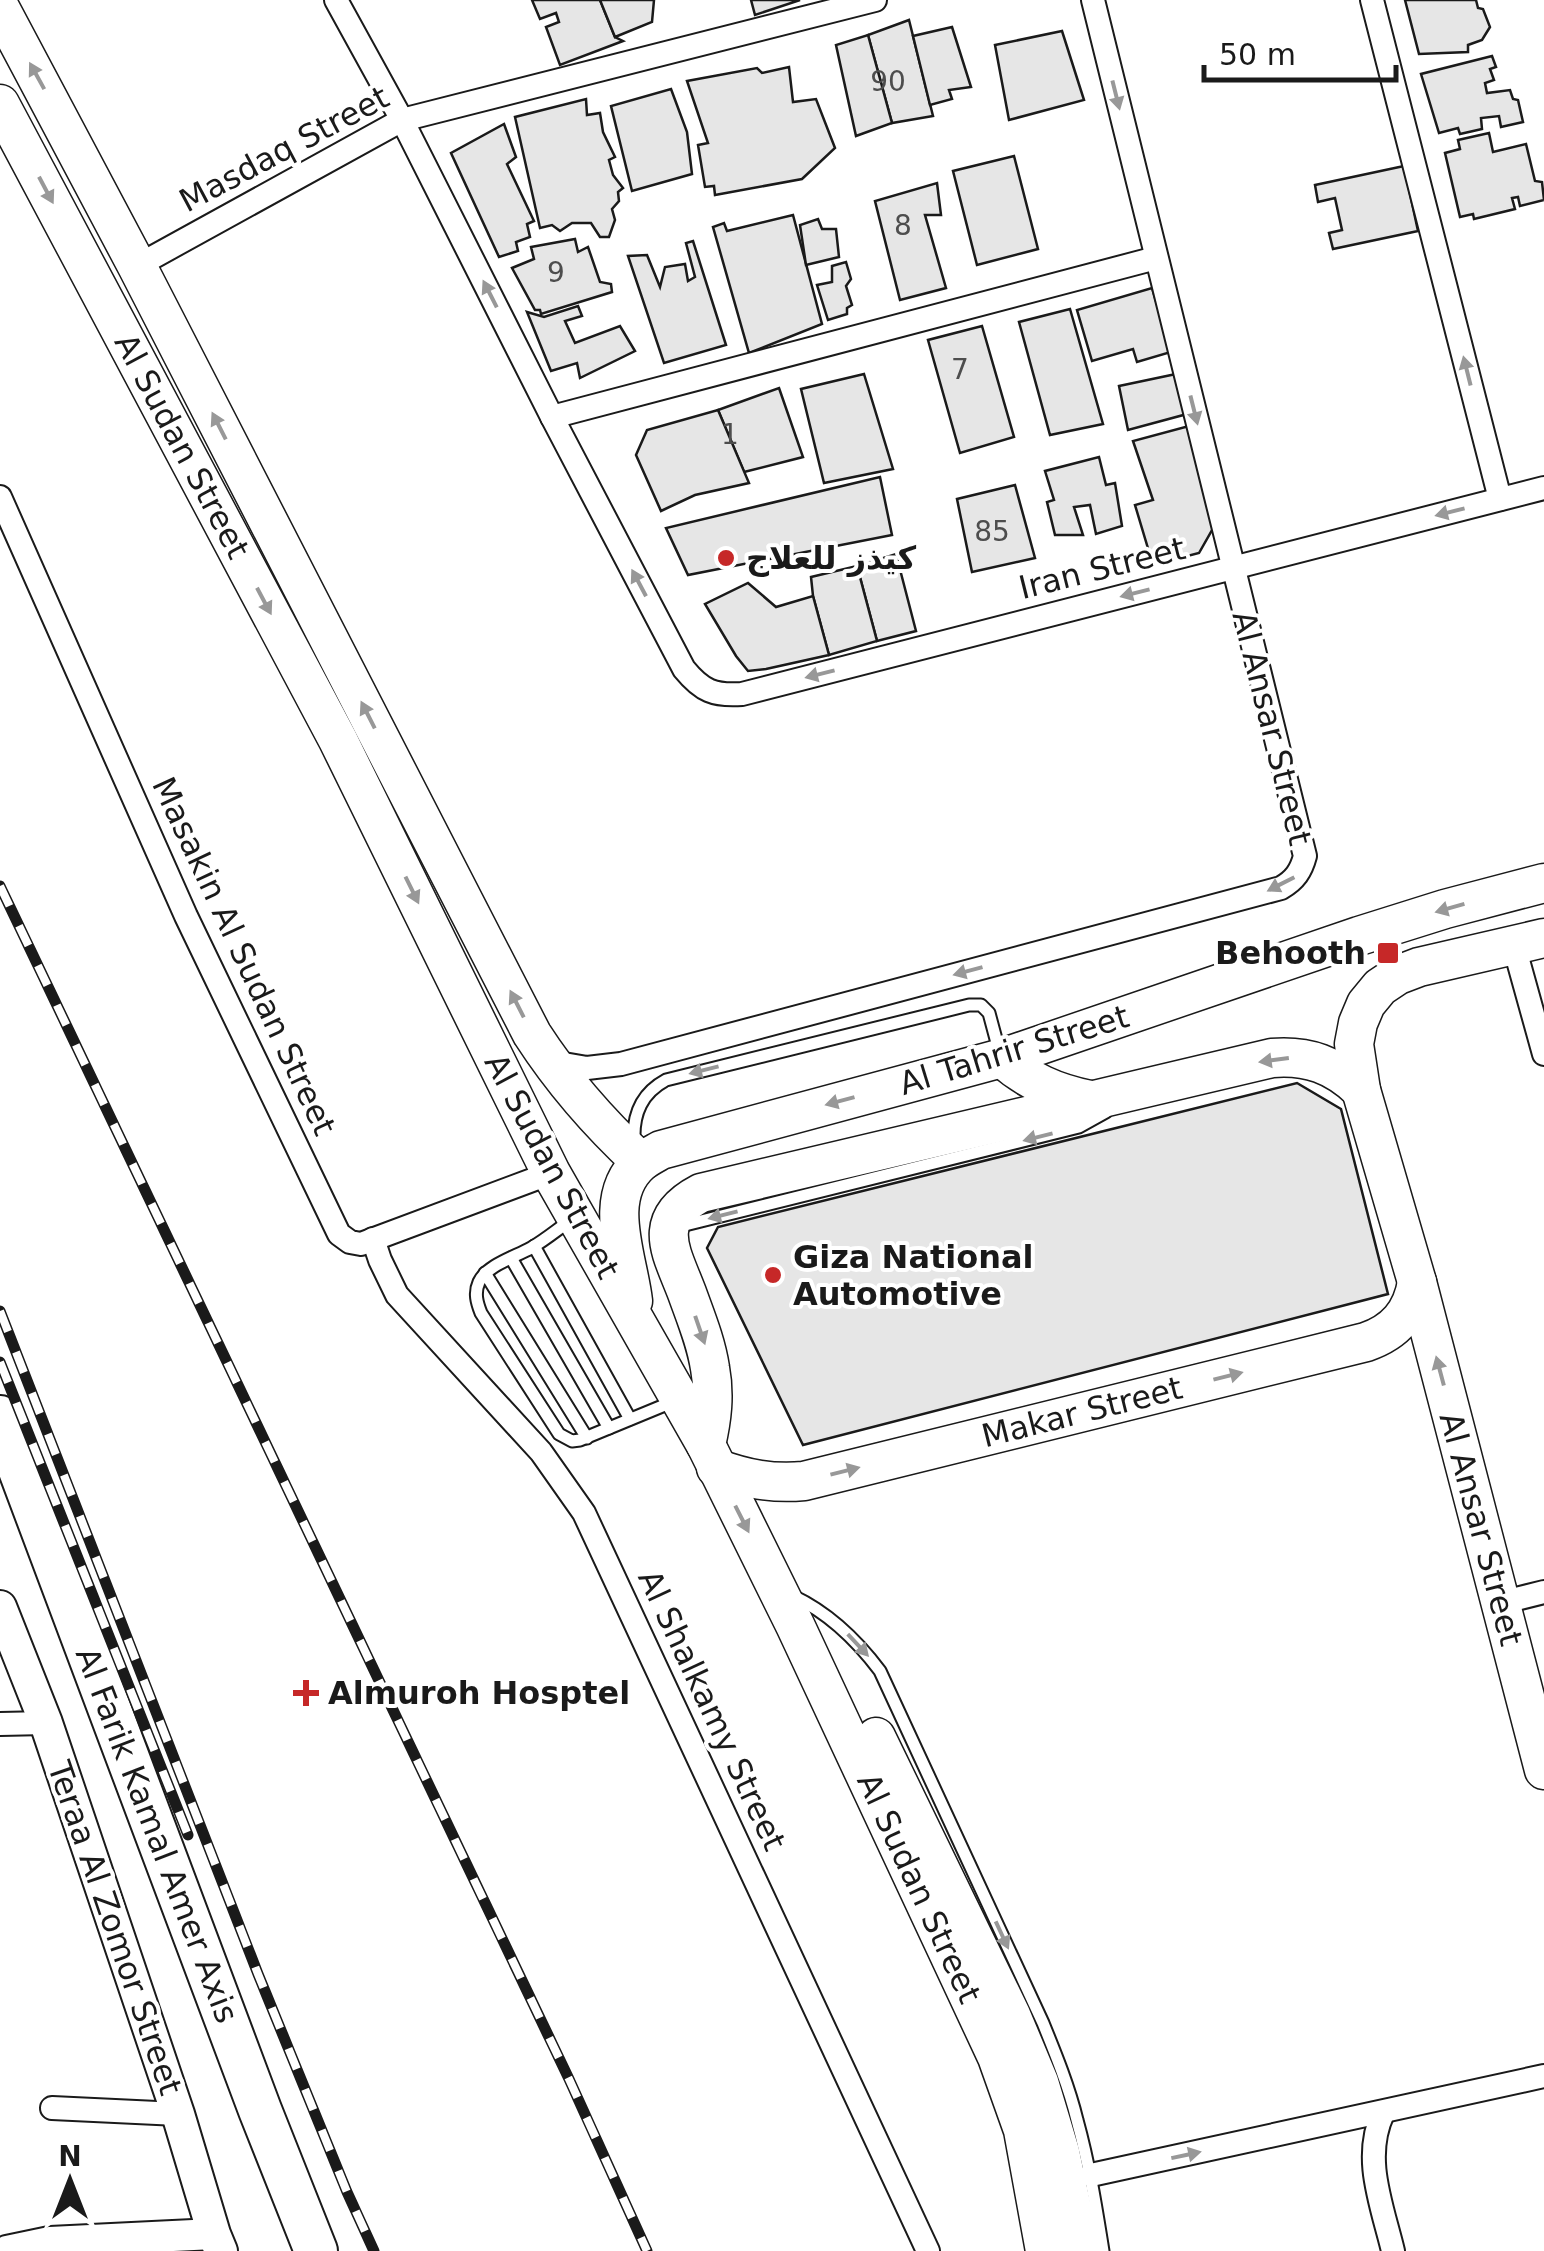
<svg xmlns="http://www.w3.org/2000/svg" width="1544" height="2251" font-family="'DejaVu Sans','Noto Naskh Arabic',sans-serif">
  <style>
    .building { fill: #e6e6e6; stroke: #1a1a1a; stroke-width: 2.5 }
    .lines { fill: none; stroke-linecap: round; stroke-linejoin: round }
    .service-casing { stroke: #1a1a1a; stroke-width: 15 }
    .minor-casing { stroke: #1a1a1a; stroke-width: 26 }
    .tertiary-casing { stroke: #1a1a1a; stroke-width: 34 }
    .secondary-casing { stroke: #1a1a1a; stroke-width: 36 }
    .primary-casing { stroke: #1a1a1a; stroke-width: 41 }
    .motorway-casing { stroke: #1a1a1a; stroke-width: 46 }
    .service { stroke: #fff; stroke-width: 11 }
    .minor { stroke: #fff; stroke-width: 22 }
    .tertiary { stroke: #fff; stroke-width: 30 }
    .secondary { stroke: #fff; stroke-width: 32 }
    .primary { stroke: #fff; stroke-width: 38 }
    .motorway { stroke: #fff; stroke-width: 42 }
    .rail-casing { stroke: #1a1a1a; stroke-width: 11 }
    .rail { stroke: #fff; stroke-width: 8; stroke-dasharray: 22; stroke-linecap: butt }
    .oneway { fill: #989898 }
    .poi-dot { fill: #c62828; stroke: #fff; stroke-width: 4 }
    .labels { text-anchor: middle; dominant-baseline: central; stroke-width: 8; stroke-linejoin: round; paint-order: stroke }
    .number-label { font-size: 28px; fill: #4d4d4d }
    .street-label { font-size: 32px; fill: #1a1a1a; stroke: #fff }
    .poi-label { font-size: 32px; font-weight: bold; fill: #1a1a1a; stroke: #fff; text-anchor: start }
  </style>
  <rect width="100%" height="100%" fill="#fff"/>
  <!-- building -->
  <g class="building">
    <polygon points="532,0 600,0 615,37 623,41 560,65 546,27 559,22 556,13 540,19"/>
    <polygon points="600,0 654,0 652,22 615,37"/>
    <polygon points="751,0 800,0 755,15"/>
    <polygon points="1405,0 1476,0 1478,8 1483,9 1490,27 1482,40 1468,45 1468,52 1419,54"/>
    <polygon points="909,20 933,116 892,123 868,35"/>
    <polygon points="952,27 971,87 949,90 952,99 930,105 913,36"/>
    <polygon points="1062,31 1084,100 1009,120 995,45"/>
    <polygon points="868,35 892,123 856,136 836,45"/>
    <polygon points="1492,56 1496,67 1490,69 1494,80 1485,83 1487,93 1510,90 1513,99 1518,100 1523,122 1501,127 1499,116 1481,118 1482,129 1460,134 1458,128 1439,133 1421,74"/>
    <polygon points="789,67 793,102 816,99 835,148 802,179 715,195 714,186 705,187 698,145 708,143 687,81 757,68 762,73"/>
    <polygon points="671,89 687,132 692,174 632,191 611,106"/>
    <polygon points="586,99 587,115 600,113 603,132 615,157 609,160 613,175 623,188 618,192 619,201 612,209 615,220 609,237 600,237 591,223 572,223 560,231 552,225 540,228 515,117"/>
    <polygon points="504,124 516,157 507,164 534,221 527,224 530,237 516,242 518,251 499,257 451,153"/>
    <polygon points="1489,133 1493,152 1526,144 1535,181 1542,182 1544,200 1520,206 1518,197 1512,198 1515,209 1474,219 1473,214 1460,217 1445,153 1460,149 1458,140"/>
    <polygon points="1014,156 1038,249 977,265 953,171"/>
    <polygon points="1404,166 1418,231 1333,249 1329,233 1342,230 1335,198 1318,202 1315,185"/>
    <polygon points="937,183 941,215 925,215 946,288 900,300 875,201"/>
    <polygon points="793,215 822,324 749,353 713,227 724,223 727,231"/>
    <polygon points="818,219 822,229 836,229 839,257 806,265 800,225"/>
    <polygon points="575,239 578,252 588,247 600,282 611,284 612,292 541,314 540,310 535,310 512,268 534,259 531,247"/>
    <polygon points="693,241 726,345 664,363 628,256 647,255 660,287 665,267 685,264 688,281 695,277 686,243"/>
    <polygon points="846,262 851,279 846,286 852,305 847,308 847,314 828,320 817,285 832,282 832,266"/>
    <polygon points="1152,288 1171,352 1137,362 1133,349 1092,361 1077,310"/>
    <polygon points="578,306 582,316 565,321 575,343 620,326 635,351 580,378 577,363 551,371 527,312 544,317"/>
    <polygon points="1070,309 1103,424 1050,435 1019,322"/>
    <polygon points="982,326 1014,437 960,453 928,340"/>
    <polygon points="864,374 893,469 824,483 801,389"/>
    <polygon points="1176,374 1187,414 1128,430 1119,386"/>
    <polygon points="779,388 803,457 744,472 718,410"/>
    <polygon points="718,410 749,483 695,495 661,511 636,455 647,430"/>
    <polygon points="1189,426 1216,523 1199,553 1153,565 1135,505 1153,500 1133,441"/>
    <polygon points="1099,457 1106,485 1115,483 1122,526 1096,534 1090,505 1074,507 1083,535 1055,535 1047,502 1054,500 1045,471"/>
    <polygon points="880,477 892,535 688,575 666,528"/>
    <polygon points="1015,485 1035,558 972,572 957,499"/>
    <polygon points="896,554 916,631 877,641 857,566"/>
    <polygon points="857,566 877,641 829,655 813,596 811,577"/>
    <polygon points="748,583 776,607 813,596 829,655 766,669 748,671 736,656 705,604"/>
    <polygon points="1297,1083 1341,1109 1388,1294 803,1445 707,1248 718,1227"/>
  </g>
  <g class="lines">
    <!-- service casing -->
    <g class="service-casing">
      <g id="service">
        <path d="M634,1140C633,1113 642,1093 666,1080L969,1005H981L989,1013L1000,1054"/>
        <path d="M571,1220C558,1229 545,1240 531,1248C515,1257 487,1265 479,1282C474,1293 477,1303 481,1313L559,1434L572,1441L580,1440L677,1400"/>
        <polyline points="681,1226 1079,1127 1106,1112"/>
        <polyline points="534,1246 630,1419"/>
        <polyline points="511,1258 609,1428"/>
        <polyline points="485,1273 587,1438"/>
        <path d="M793,1596C829,1613 856,1639 880,1671L1043,2023C1056,2055 1069,2087 1077,2120C1089,2163 1096,2207 1103,2251"/>
      </g>
    </g>
    <!-- minor casing -->
    <g class="minor-casing">
      <g id="minor">
        <path d="M336,0L402,120L552,417L684,669C702,691 714,696 742,694L1544,488"/>
        <polyline points="1372,0 1500,499"/>
        <polyline points="137,266 402,120 875,0"/>
        <polyline points="552,417 1156,258"/>
        <polyline points="0,497 186,916 339,1234 350,1242 361,1244 551,1173"/>
        <polyline points="1514,946 1544,1054"/>
        <path d="M552,1062L587,1068L621,1064L1281,888C1295,880 1301,871 1305,856L1093,0"/>
        <polyline points="373,1239 380,1260 397,1295 541,1452 584,1513 928,2251"/>
        <polyline points="1500,1603 1544,1592"/>
        <polyline points="0,1724 46,1723"/>
        <polyline points="52,2108 178,2114"/>
        <path d="M1383,2113C1362,2158 1382,2205 1393,2251"/>
        <polyline points="1091,2175 1544,2076"/>
      </g>
    </g>
    <!-- tertiary casing -->
    <g class="tertiary-casing">
      <polyline id="tertiary" points="7,2251 50,2242 214,2234"/>
    </g>
    <!-- secondary casing -->
    <g class="secondary-casing">
      <polyline id="secondary" points="0,1607 46,1723 178,2114 214,2234 221,2251"/>
    </g>
    <!-- primary casing -->
    <g class="primary-casing">
      <g id="primary">
        <path d="M0,8L137,266L532,1034C563,1082 599,1123 641,1162"/>
        <polyline points="0,104 338,740 551,1173 706,1445 795,1625 997,2057 1023,2130 1045,2251"/>
        <polyline points="1544,938 1419,967 1398,975 1380,987 1366,1004 1358,1023 1354,1044 1361,1090 1417,1282 1544,1770"/>
        <path d="M1002,1058C1028,1081 1055,1093 1090,1100"/>
        <path d="M633,1301C628,1257 601,1198 640,1163C646,1158 654,1154 661,1150L1002,1058L1359,936L1445,909L1544,883"/>
        <path d="M706,1445C712,1419 715,1395 710,1368C706,1342 696,1318 687,1293C672,1253 649,1220 701,1193L1272,1058C1308,1055 1335,1065 1361,1090"/>
        <path d="M716,1468C746,1479 772,1484 804,1481L1366,1342C1395,1332 1412,1313 1417,1282"/>
        <polyline points="876,1737 1011,2015 1039,2082 1060,2152 1081,2251"/>
      </g>
    </g>
    <!-- motorway casing -->
    <g class="motorway-casing">
      <polyline id="motorway" points="0,1417 260,2110 316,2251"/>
    </g>
    <!-- service -->
    <use href="#service" class="service"/>
    <!-- minor -->
    <use href="#minor" class="minor"/>
    <!-- tertiary -->
    <use href="#tertiary" class="tertiary"/>
    <!-- secondary -->
    <use href="#secondary" class="secondary"/>
    <!-- primary -->
    <use href="#primary" class="primary"/>
    <!-- motorway -->
    <use href="#motorway" class="motorway"/>
    <!-- rail casing -->
    <g class="rail-casing">
      <g id="rail">
        <polyline points="0,886 569,2079 647,2251"/>
        <polyline points="0,1311 258,1974 347,2192 374,2251"/>
        <polyline points="0,1362 188,1835"/>
      </g>
    </g>
    <!-- rail -->
    <use href="#rail" class="rail"/>
  </g>
  <!-- one-way arrows -->
  <defs><path id="oneway-solid" d="M-6-.8H1V-3.2L6.5 0L1 3.2V.8H-6Z" transform="scale(2.5)"/></defs>
  <g class="oneway">
    <use href="#oneway-solid" transform="translate(37 76) rotate(-119)"/>
    <use href="#oneway-solid" transform="translate(1116 95) rotate(76)"/>
    <use href="#oneway-solid" transform="translate(46 190) rotate(62)"/>
    <use href="#oneway-solid" transform="translate(490 294) rotate(-117)"/>
    <use href="#oneway-solid" transform="translate(1467 371) rotate(-104)"/>
    <use href="#oneway-solid" transform="translate(1194 410) rotate(76)"/>
    <use href="#oneway-solid" transform="translate(219 426) rotate(-117)"/>
    <use href="#oneway-solid" transform="translate(1450 512) rotate(166)"/>
    <use href="#oneway-solid" transform="translate(639 583) rotate(-118)"/>
    <use href="#oneway-solid" transform="translate(1135 593) rotate(166)"/>
    <use href="#oneway-solid" transform="translate(264 601) rotate(62)"/>
    <use href="#oneway-solid" transform="translate(820 674) rotate(166)"/>
    <use href="#oneway-solid" transform="translate(368 715) rotate(-117)"/>
    <use href="#oneway-solid" transform="translate(1281 884) rotate(153)"/>
    <use href="#oneway-solid" transform="translate(412 890) rotate(64)"/>
    <use href="#oneway-solid" transform="translate(1450 908) rotate(164)"/>
    <use href="#oneway-solid" transform="translate(968 971) rotate(165)"/>
    <use href="#oneway-solid" transform="translate(517 1004) rotate(-117)"/>
    <use href="#oneway-solid" transform="translate(1274 1060) rotate(172)"/>
    <use href="#oneway-solid" transform="translate(704 1070) rotate(166)"/>
    <use href="#oneway-solid" transform="translate(840 1101) rotate(165)"/>
    <use href="#oneway-solid" transform="translate(1038 1137) rotate(166)"/>
    <use href="#oneway-solid" transform="translate(723 1215) rotate(166)"/>
    <use href="#oneway-solid" transform="translate(700 1330) rotate(71)"/>
    <use href="#oneway-solid" transform="translate(1440 1371) rotate(-105)"/>
    <use href="#oneway-solid" transform="translate(1228 1376) rotate(-14)"/>
    <use href="#oneway-solid" transform="translate(845 1471) rotate(-14)"/>
    <use href="#oneway-solid" transform="translate(742 1519) rotate(63)"/>
    <use href="#oneway-solid" transform="translate(858 1645) rotate(47)"/>
    <use href="#oneway-solid" transform="translate(1002 1935) rotate(65)"/>
    <use href="#oneway-solid" transform="translate(1186 2155) rotate(-12)"/>
  </g>
  <!-- markers -->
  <g class="poi-dot">
    <circle cx="726" cy="558" r="10"/>
    <rect x="1376" y="941" width="24" height="24" rx="5"/>
    <circle cx="773" cy="1275" r="10"/>
    <path d="M301 1678h10v10h10v10h-10v10h-10v-10h-10v-10h10z"/>
  </g>
  <g class="labels">
    <!-- number labels -->
    <g class="number-label">
      <text x="888" y="81">90</text>
      <text x="903" y="225">8</text>
      <text x="556" y="272">9</text>
      <text x="960" y="369">7</text>
      <text x="730" y="434">1</text>
      <text x="992" y="531">85</text>
    </g>
    <!-- street labels -->
    <g class="street-label">
      <text transform="translate(284 149) rotate(-28)">Masdaq Street</text>
      <text transform="translate(182 446) rotate(62)">Al Sudan Street</text>
      <text transform="translate(1102 568) rotate(-14)">Iran Street</text>
      <text transform="translate(1272 728) rotate(76)">Al Ansar Street</text>
      <text transform="translate(244 956) rotate(65)">Masakin Al Sudan Street</text>
      <text transform="translate(1014 1050) rotate(-17)">Al Tahrir Street</text>
      <text transform="translate(552 1166) rotate(62)">Al Sudan Street</text>
      <text transform="translate(1082 1412) rotate(-14)">Makar Street</text>
      <text transform="translate(1481 1529) rotate(75)">Al Ansar Street</text>
      <text transform="translate(712 1710) rotate(65)">Al Shalkamy Street</text>
      <text transform="translate(157 1835) rotate(69)">Al Farik Kamal Amer Axis</text>
      <text transform="translate(919 1888) rotate(65)">Al Sudan Street</text>
      <text transform="translate(115 1928) rotate(71)">Teraa Al Zomor Street</text>
    </g>
    <!-- poi labels -->
    <g class="poi-label">
      <text x="746" y="558">كيذز للعلاج</text>
      <text x="1366" y="953" text-anchor="end">Behooth</text>
      <text x="793" y="1257">Giza National<tspan x="793" dy="37">Automotive</tspan></text>
      <text x="328" y="1693">Almuroh Hosptel</text>
    </g>
  </g>
  <!-- north arrow -->
  <g transform="translate(70 2181)" stroke="#ffffff" stroke-width="8" paint-order="stroke">
  <path d="M0-8L18 38L0 25L-18 38Z" fill="#1a1a1a"/>
  <text y="-15" font-size="28" font-weight="bold" text-anchor="middle" fill="#1a1a1a">N</text>
  </g>
  <!-- scale -->
  <path d="M1204 65v15h192v-15" fill="none" stroke="#1a1a1a" stroke-width="5"/>
  <text x="1219" y="65" font-size="30" fill="#1a1a1a" stroke="#ffffff" stroke-width="8" paint-order="stroke">50 m</text>
</svg>
